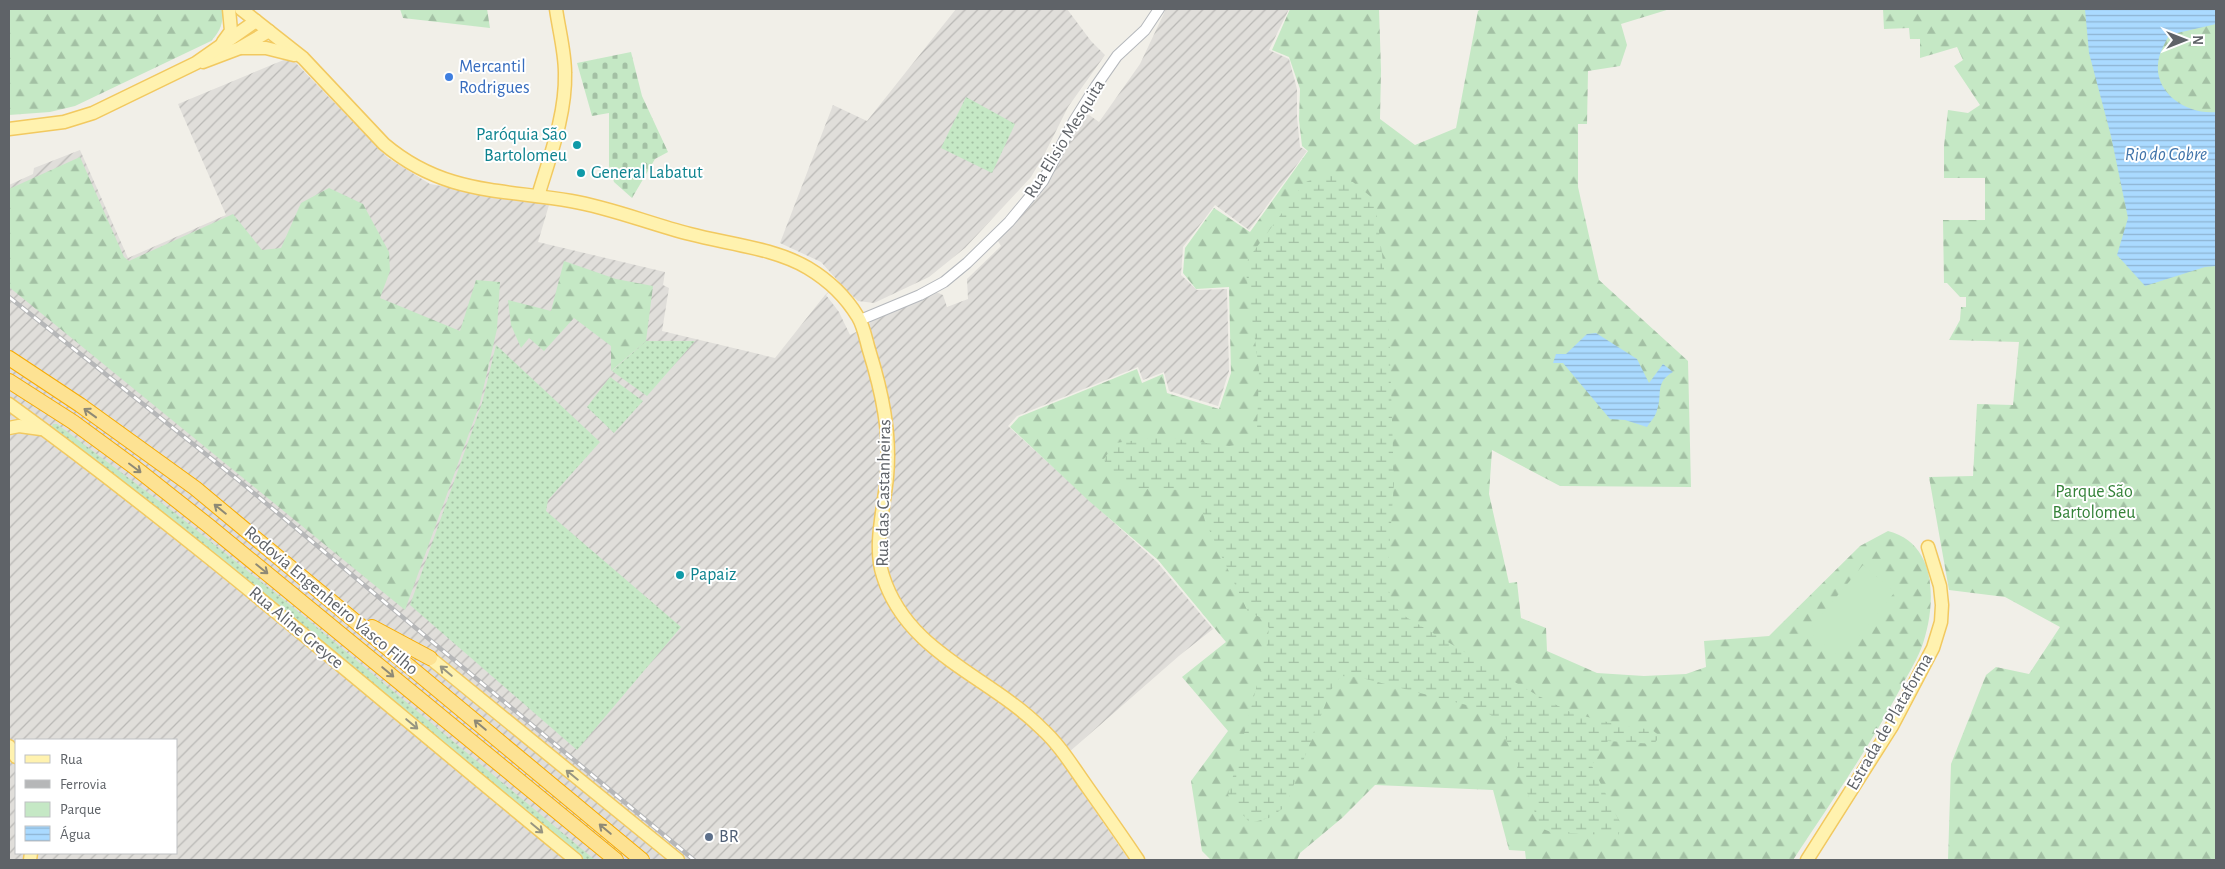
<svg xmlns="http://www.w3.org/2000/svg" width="2225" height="869" font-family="'Alegreya Sans',sans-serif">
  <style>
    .industrial { fill: url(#industrial-furrows); fill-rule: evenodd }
    .green { fill: url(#green-dots) }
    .forest { fill: url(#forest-firs) }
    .wetland { fill: url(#wetland-marsh) }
    .cemetery { fill: url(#cemetery-stones) }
    .pitch { fill: #c5e8c5 }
    .water { fill: url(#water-rules) }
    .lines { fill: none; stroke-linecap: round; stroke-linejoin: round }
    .minor-casing { stroke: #b5b8bc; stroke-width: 12 }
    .major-casing { stroke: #f2c960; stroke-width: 15 }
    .highway-casing { stroke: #f9ab00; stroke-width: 16 }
    .minor { stroke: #fff; stroke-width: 10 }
    .major { stroke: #fff2af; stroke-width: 12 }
    .highway { stroke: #fde293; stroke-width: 14 }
    .rail-casing { stroke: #b6b7b8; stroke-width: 4.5 }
    .rail { stroke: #fff; stroke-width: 2.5; stroke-dasharray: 8; stroke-linecap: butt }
    .oneway { stroke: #8e8975 }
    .oneway2 { stroke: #979581 }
    .shop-dot { fill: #3f7fe0; stroke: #fff; stroke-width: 2 }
    .culture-dot { fill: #0f9aa8; stroke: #fff; stroke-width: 2 }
    .service-dot { fill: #5c6f8a; stroke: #fff; stroke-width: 2 }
    .labels { text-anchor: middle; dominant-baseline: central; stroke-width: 4; stroke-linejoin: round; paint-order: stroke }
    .shop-label { font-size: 18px; fill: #366cbe; stroke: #fff; text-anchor: start }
    .culture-label { font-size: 18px; fill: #0d838f; stroke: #fff; text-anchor: start }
    .street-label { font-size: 18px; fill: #5f6368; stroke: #fff }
    .park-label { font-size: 18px; fill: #348238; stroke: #fff }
    .service-label { font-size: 18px; fill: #4e5e75; stroke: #fff; text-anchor: start }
    .water-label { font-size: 19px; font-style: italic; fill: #4174aa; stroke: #fff }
  </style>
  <defs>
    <pattern id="industrial-furrows" width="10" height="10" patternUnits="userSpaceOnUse" patternTransform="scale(1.25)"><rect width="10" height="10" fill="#e0deda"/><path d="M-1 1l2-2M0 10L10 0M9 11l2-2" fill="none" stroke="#b9b8b5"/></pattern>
    <pattern id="green-dots" width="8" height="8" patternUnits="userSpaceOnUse" patternTransform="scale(1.25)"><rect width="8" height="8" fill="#c5e8c5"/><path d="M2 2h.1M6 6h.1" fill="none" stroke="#a3c0a4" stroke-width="1.8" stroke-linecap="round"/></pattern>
    <pattern id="forest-firs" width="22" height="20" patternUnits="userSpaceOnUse" patternTransform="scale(1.25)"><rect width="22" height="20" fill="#c5e8c5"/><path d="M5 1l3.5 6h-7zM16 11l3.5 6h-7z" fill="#a3c0a4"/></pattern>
    <pattern id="wetland-marsh" width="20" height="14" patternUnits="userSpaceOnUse" patternTransform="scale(1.25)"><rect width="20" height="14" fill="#c5e8c5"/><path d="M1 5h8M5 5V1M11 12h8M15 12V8" fill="none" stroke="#a3c0a4"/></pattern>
    <pattern id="cemetery-stones" width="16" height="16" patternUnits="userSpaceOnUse" patternTransform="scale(1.25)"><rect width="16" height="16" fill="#c5e8c5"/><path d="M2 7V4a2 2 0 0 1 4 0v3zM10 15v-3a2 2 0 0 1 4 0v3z" fill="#a3c0a4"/></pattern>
    <pattern id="water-rules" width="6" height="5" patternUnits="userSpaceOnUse" patternTransform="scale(1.25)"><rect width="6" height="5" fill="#aadaff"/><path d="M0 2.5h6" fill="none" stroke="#8eb4d2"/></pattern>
  </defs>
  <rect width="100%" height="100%" fill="#f1efe8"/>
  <!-- industrial -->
  <path class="industrial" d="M956,9H1067L1091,41L1105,55L1068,107L1044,155L1031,177L965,248L929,277L874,303L858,301L839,283L826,295L839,312L850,335L868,326L871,321L936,292L943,295L947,307L968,299L967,279L1001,246L998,241L1051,178L1066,143L1085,112L1099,122L1140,64L1166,9H1289L1269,50L1289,59L1297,89V117L1300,147L1307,151L1249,230L1215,205L1183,247L1181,275L1197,290L1227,289L1229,371L1218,406L1169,391L1164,372L1143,380L1138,367L1017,416L1008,426L1157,562L1213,629L1180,655L1060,760L1129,860H9V185L33,174L34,168L80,150L128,258L226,215L178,104L286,59L293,60L388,158L430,184L549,205L538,242L665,272L663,285L669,288L662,331L775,358L825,295L839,282L821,262L780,243L833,105L867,121ZM16,740H176V853H16Z"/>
  <!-- green -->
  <g class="green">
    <polygon points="966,97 1015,124 992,173 941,148"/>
    <polygon points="646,341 695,341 647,396 612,371"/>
    <polygon points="496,345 600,442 548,500 546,511 681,627 577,750 410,605 482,403"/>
    <polygon points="610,377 643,401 614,433 587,407"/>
    <polygon points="53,424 57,424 175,513 289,604 595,860 584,860 220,557 54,432 51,428"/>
  </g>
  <!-- forest -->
  <g class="forest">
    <path d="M9,9H223C223,22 221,31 211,41L75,106L50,112L9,115Z"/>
    <polygon points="400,9 487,9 490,28 403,18"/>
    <path d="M1290,9H1379L1381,70L1380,119L1415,145L1456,128L1478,11L1481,9H1670L1621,24L1627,45L1620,66L1588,71L1587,124H1578V187L1599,280L1688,361L1691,487L1560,486L1492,450L1489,494L1509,583L1517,582L1521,618L1546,628L1547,651L1597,673L1644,676L1686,674L1706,667L1704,641L1769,636L1860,546L1888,531C1940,544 1936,609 1921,649C1915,664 1905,679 1898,693C1867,751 1829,805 1793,860H1526L1525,851L1509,850L1493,790L1375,785L1342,818L1300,853L1297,860H1211L1202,851L1191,781L1228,731L1182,677L1226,642L1158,560L1089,501L1010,427L1019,417L1137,369L1142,383L1163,374L1167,393L1219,409L1231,373L1229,287L1196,289L1183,273L1185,248L1214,208L1250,232L1308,151L1302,146L1299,120L1300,89L1289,57L1272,50Z"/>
    <polygon points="1883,9 2216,9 2216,860 1948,860 1951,764 1986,675 1996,667 2029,674 2060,627 2005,597 1949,590 1929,477 1973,476 1977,404 2013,405 2019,342 1949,340 1960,320 1961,307 1966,307 1966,297 1960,297 1947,283 1944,283 1943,220 1985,220 1985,178 1944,178 1944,146 1948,110 1968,113 1980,105 1954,66 1963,60 1957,47 1920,58 1920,39 1910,39 1909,28 1884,29"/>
    <polygon points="80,157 124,257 129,261 233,214 262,250 281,248 301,203 329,188 363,204 389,252 390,271 380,298 460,331 476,280 500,282 497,329 480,403 405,610 9,287 9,189"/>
    <polygon points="564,261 616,279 653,286 646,341 611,371 611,346 574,318 544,351 529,338 521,348 511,325 508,300 551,311"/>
  </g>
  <!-- wetland -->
  <polygon class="wetland" points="1330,175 1348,178 1370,196 1376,210 1388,298 1394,482 1387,583 1391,599 1401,614 1535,694 1572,713 1615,724 1652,730 1660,736 1654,744 1608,741 1597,753 1592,766 1622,827 1618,835 1553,833 1541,828 1499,721 1482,709 1358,677 1341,676 1331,690 1285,807 1269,818 1250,823 1235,806 1228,795 1266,651 1269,628 1262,618 1248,612 1205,521 1200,502 1183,490 1127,488 1109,474 1104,459 1115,443 1161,437 1229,446 1250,443 1257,430 1259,370 1246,272 1248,259 1304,183 1314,178"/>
  <!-- cemetery -->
  <polygon class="cemetery" points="631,52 642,96 668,152 655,159 632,198 614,182 609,166 609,113 592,116 577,63"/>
  <!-- pitch -->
  <polygon class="pitch" points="1863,565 1895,592 1841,658 1808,631"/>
  <!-- water -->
  <g class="water">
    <path d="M2085,9H2216V24L2169,35C2164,45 2159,53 2158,64C2155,95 2189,115 2216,112V266L2205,267L2145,286L2117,255L2128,218L2111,136L2089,53Z"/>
    <path d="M1596,333L1637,359L1649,383L1663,364L1673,372C1654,383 1663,394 1657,410C1656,416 1650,422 1647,427L1625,420L1610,419L1563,363H1553L1556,354H1566L1587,334Z"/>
  </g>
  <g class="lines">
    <!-- minor casing -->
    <g class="minor-casing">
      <polyline id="minor" points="860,320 920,295 944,282 967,263 1009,222 1043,181 1074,121 1096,86 1117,56 1145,30 1159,9"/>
    </g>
    <!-- major casing -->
    <g class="major-casing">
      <g id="major">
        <path d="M241,9L303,58L384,144C443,194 500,189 571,201C612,208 650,224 690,234C728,244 774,248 808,268C828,280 846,297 858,317C864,327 866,340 869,350C882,392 891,433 887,477C884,508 873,546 883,576C907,653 989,676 1041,728C1060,745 1073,767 1088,788C1105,812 1122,836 1138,860"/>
        <polyline points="223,42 231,31 229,9"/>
        <polyline points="242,48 266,48 294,55"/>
        <polyline points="203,62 240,48 269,31"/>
        <polyline points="9,129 64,122 93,113 196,63 256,21"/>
        <path d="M538,196C550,156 566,115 565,73C565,52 559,30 556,9"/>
        <path d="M9,404C205,546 388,707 576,860"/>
        <polyline points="9,428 19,426 41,429"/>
        <polyline points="430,658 678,860"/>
        <polyline points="9,746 16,757"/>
        <polyline points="30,860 31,853"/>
        <polyline points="1807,860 1892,726 1933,648 1941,622 1942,605 1940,586 1928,547"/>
      </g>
    </g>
    <!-- highway casing -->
    <g class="highway-casing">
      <g id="highway">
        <polyline points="9,358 80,405 195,488 642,860"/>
        <polyline points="9,381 73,422 133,466 209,526 616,860"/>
        <polyline points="372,627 430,658"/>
      </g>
    </g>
    <!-- minor -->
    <use href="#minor" class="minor"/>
    <!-- major -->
    <use href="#major" class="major"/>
    <!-- highway -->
    <use href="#highway" class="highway"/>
    <!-- rail casing -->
    <g class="rail-casing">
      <polyline id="rail" points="9,297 237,479 694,860"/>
    </g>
    <!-- rail -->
    <use href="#rail" class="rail"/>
  </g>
  <!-- one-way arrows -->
  <defs><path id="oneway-shaft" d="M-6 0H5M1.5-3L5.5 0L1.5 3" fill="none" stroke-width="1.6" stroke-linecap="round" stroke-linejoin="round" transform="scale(1.25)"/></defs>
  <g class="oneway">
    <use href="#oneway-shaft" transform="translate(90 413) rotate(-144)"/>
    <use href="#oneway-shaft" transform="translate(135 468) rotate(37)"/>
    <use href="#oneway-shaft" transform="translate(220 509) rotate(-141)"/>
    <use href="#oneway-shaft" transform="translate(262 569) rotate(39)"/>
    <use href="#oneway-shaft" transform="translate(388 672) rotate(40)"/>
    <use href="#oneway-shaft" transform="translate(480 725) rotate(-140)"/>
    <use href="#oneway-shaft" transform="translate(605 829) rotate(-140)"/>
  </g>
  <g class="oneway2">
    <use href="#oneway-shaft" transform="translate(446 671) rotate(-140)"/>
    <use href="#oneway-shaft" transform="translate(412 724) rotate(40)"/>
    <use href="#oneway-shaft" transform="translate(572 775) rotate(-141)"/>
    <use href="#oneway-shaft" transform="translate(537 828) rotate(40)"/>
  </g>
  <!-- markers -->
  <circle class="shop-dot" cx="449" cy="77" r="5"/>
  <g class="culture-dot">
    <circle cx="577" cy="145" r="5"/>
    <circle cx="581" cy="173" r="5"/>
    <circle cx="680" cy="575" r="5"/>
  </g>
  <circle class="service-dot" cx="709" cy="837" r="5"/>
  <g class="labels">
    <!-- shop labels -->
    <g class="shop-label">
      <text x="459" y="67">Mercantil<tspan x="459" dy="21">Rodrigues</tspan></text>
    </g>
    <!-- culture labels -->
    <g class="culture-label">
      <text x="567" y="135" text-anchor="end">Paróquia São<tspan x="567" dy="21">Bartolomeu</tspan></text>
      <text x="591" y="173">General Labatut</text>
      <text x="690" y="575">Papaiz</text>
    </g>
    <!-- street labels -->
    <g class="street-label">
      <text transform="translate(1065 139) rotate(-58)">Rua Elisio Mesquita</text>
      <text transform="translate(884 493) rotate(-89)">Rua das Castanheiras</text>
      <text transform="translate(331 601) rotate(40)">Rodovia Engenheiro Vasco Filho</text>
      <text transform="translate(296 628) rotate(40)">Rua Aline Greyce</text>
      <text transform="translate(1890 722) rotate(-60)">Estrada de Plataforma</text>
    </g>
    <!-- park labels -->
    <g class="park-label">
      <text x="2094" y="492">Parque São<tspan x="2094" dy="21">Bartolomeu</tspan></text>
    </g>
    <!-- service labels -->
    <g class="service-label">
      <text x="719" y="837">BR</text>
    </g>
    <!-- water labels -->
    <g class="water-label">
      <text x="2166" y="154">Rio do Cobre</text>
    </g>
  </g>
  <!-- border -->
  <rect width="2225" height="869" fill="none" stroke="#5f6368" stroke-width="20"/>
  <!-- legend -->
  <rect x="15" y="739" width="162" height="115" fill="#ffffff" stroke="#bfc1c3"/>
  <rect x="25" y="755" width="25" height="8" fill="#fff2af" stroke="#bfc1c3"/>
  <text x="60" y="764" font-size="15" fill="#5f6368">Rua</text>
  <rect x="25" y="780" width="25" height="8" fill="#b6b7b8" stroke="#bfc1c3"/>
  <text x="60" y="789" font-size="15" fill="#5f6368">Ferrovia</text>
  <rect x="25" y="802" width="25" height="15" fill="#c5e8c5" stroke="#bfc1c3"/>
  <text x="60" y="814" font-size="15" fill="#5f6368">Parque</text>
  <rect x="25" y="826" width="25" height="15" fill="url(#water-rules)" stroke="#bfc1c3"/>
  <text x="60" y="839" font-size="15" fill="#5f6368">Água</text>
  <!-- north arrow -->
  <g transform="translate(2185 40) rotate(90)" stroke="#ffffff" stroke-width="4" paint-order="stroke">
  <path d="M0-4L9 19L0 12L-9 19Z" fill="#5f6368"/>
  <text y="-8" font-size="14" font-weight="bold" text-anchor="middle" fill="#5f6368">N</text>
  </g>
</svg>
